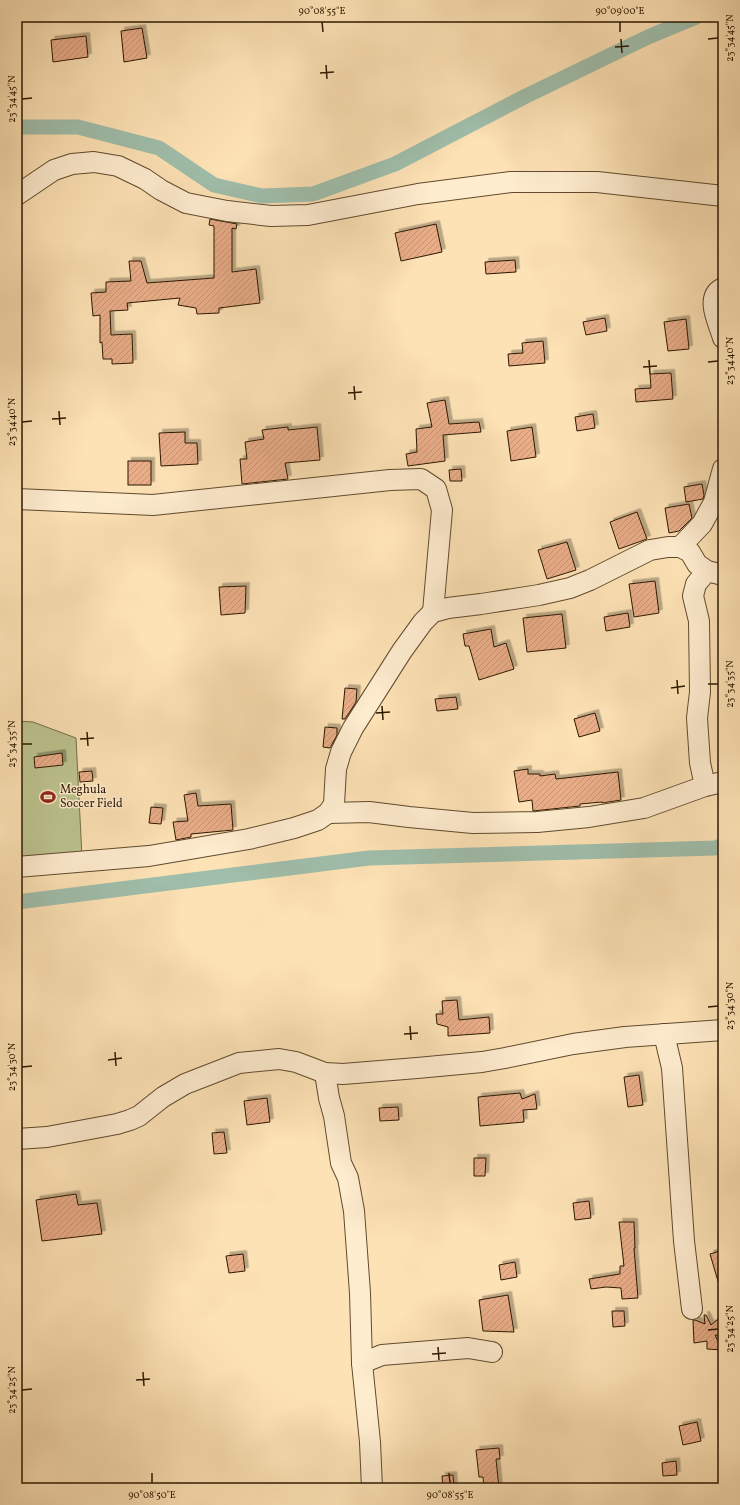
<svg xmlns="http://www.w3.org/2000/svg" width="740" height="1505" font-family="Vollkorn,serif">
  <style>
    .green { fill: #bdc48f; stroke: #756e48 }
    .lines { fill: none; stroke-linecap: round; stroke-linejoin: round }
    .canal { stroke: #9fbeab; stroke-width: 15 }
    .building { fill: url(#building-hatch); stroke: #2d1800; filter: url(#shadow) }
    .minor-casing { stroke: #614a2d; stroke-width: 22 }
    .minor { stroke: #feeccf; stroke-width: 20 }
    .ticks { fill: none; stroke: #2d1800; stroke-width: 1.5 }
    .labels { text-anchor: middle; dominant-baseline: central; stroke-width: 3; stroke-linejoin: round; paint-order: stroke }
    .poi-label { font-size: 12px; fill: #2d1800; stroke: #feeccf; text-anchor: start }
    .neatline { fill: none; stroke: #2d1800; stroke-width: 1.5 }
    .ticks-label { font-size: 10px; text-anchor: middle; fill: #2d1800 }
  </style>
  <defs>
    <pattern id="building-hatch" width="6" height="6" patternUnits="userSpaceOnUse"><rect width="6" height="6" fill="#e9ad88"/><path d="M-1 1l2-2M0 6l6-6M5 7l2-2" fill="none" stroke="#c89474"/></pattern>
    <filter id="shadow"><feDropShadow dx="3.5" dy="-3.5" stdDeviation="0" flood-color="#0004"/></filter>
  </defs>
  <rect width="100%" height="100%" fill="#fde2b5"/>
  <filter id="stains"><feTurbulence type="fractalNoise" baseFrequency=".005" numOctaves="4"/><feColorMatrix values="0 0 0 0 .2 0 0 0 0 .09 0 0 0 0 .02 0 0 0 .5 -.17"/></filter>
  <radialGradient id="worn" r=".72"><stop offset=".6" stop-color="#630" stop-opacity="0"/><stop offset="1" stop-color="#630" stop-opacity=".3"/></radialGradient>
  <!-- green -->
  <polygon class="green" points="17,721 33,722 76,738 82,857 17,860"/>
  <g class="lines">
    <!-- canal -->
    <g class="canal">
      <polyline points="17,127 78,127 159,148 214,185 262,196 313,194 395,164 524,97 648,37 696,17"/>
      <polyline points="17,902 369,858 715,848 723,845"/>
    </g>
  </g>
  <!-- building -->
  <g class="building">
    <polygon points="142,28 147,58 124,62 121,31"/>
    <polygon points="86,36 88,57 53,62 51,40"/>
    <polygon points="210,219 237,224 236,229 232,228 232,272 256,269 260,303 219,308 219,313 197,314 196,308 178,305 180,298 127,303 128,310 110,311 111,335 132,334 133,363 112,364 112,359 103,359 102,342 100,343 100,315 93,316 91,293 106,292 106,282 131,281 129,261 141,261 147,283 214,278 214,226 209,225"/>
    <polygon points="436,224 442,252 401,261 395,233"/>
    <polygon points="515,260 516,272 486,274 485,262"/>
    <polygon points="605,318 607,331 586,335 583,322"/>
    <polygon points="686,319 689,349 668,351 664,322"/>
    <polygon points="543,341 545,363 509,366 508,354 523,353 522,343"/>
    <polygon points="671,373 673,399 636,402 635,389 651,388 650,374"/>
    <polygon points="445,400 449,424 479,422 481,432 443,435 445,461 408,466 406,454 417,452 416,429 432,427 427,403"/>
    <polygon points="593,414 595,428 577,431 575,417"/>
    <polygon points="288,427 288,430 317,427 320,460 285,463 288,479 242,484 240,459 247,459 245,442 264,439 262,430"/>
    <polygon points="532,427 536,457 511,461 507,431"/>
    <polygon points="185,432 185,443 197,443 198,464 161,466 159,433"/>
    <rect x="128" y="461" width="23" height="24"/>
    <polygon points="461,469 462,481 450,481 449,470"/>
    <polygon points="702,484 704,495 703,499 686,502 684,487"/>
    <polygon points="689,504 692,518 679,531 669,533 665,508"/>
    <polygon points="637,512 647,539 619,549 610,522"/>
    <polygon points="567,542 576,570 547,579 538,550"/>
    <polygon points="655,581 659,613 634,617 629,584"/>
    <polygon points="246,586 245,613 221,615 219,587"/>
    <polygon points="628,613 630,627 606,631 604,617"/>
    <polygon points="562,614 566,648 527,652 523,618"/>
    <polygon points="491,629 494,647 506,643 514,669 479,680 469,646 465,646 463,634"/>
    <polygon points="345,688 357,689 356,702 345,719 342,719"/>
    <polygon points="456,697 458,709 437,711 435,699"/>
    <polygon points="595,713 600,731 579,737 574,719"/>
    <polygon points="325,727 337,728 337,735 330,748 323,747"/>
    <polygon points="62,753 63,765 35,768 34,757"/>
    <polygon points="528,769 528,774 540,774 540,776 555,774 556,779 618,772 621,800 602,803 602,802 580,804 580,806 533,811 532,800 519,802 514,771"/>
    <polygon points="92,771 93,781 80,782 79,772"/>
    <polygon points="196,793 198,806 231,804 233,830 191,834 191,837 176,840 173,822 188,821 184,795"/>
    <polygon points="151,807 163,808 161,824 149,823"/>
    <polygon points="457,1000 459,1020 489,1017 490,1033 448,1036 448,1027 437,1024 436,1014 443,1014 442,1001"/>
    <polygon points="639,1075 643,1105 628,1107 624,1077"/>
    <polygon points="520,1093 522,1099 535,1094 537,1109 523,1110 524,1122 480,1126 478,1097"/>
    <polygon points="267,1098 270,1122 247,1125 244,1101"/>
    <polygon points="398,1107 399,1120 380,1121 379,1108"/>
    <polygon points="224,1132 227,1153 214,1154 212,1133"/>
    <polygon points="474,1158 486,1158 485,1176 474,1176"/>
    <polygon points="76,1194 78,1205 97,1203 102,1234 42,1241 36,1200"/>
    <polygon points="589,1201 591,1218 575,1220 573,1203"/>
    <polygon points="619,1222 634,1222 635,1248 634,1248 638,1298 622,1299 621,1288 606,1287 591,1289 589,1279 620,1274 620,1266 624,1266"/>
    <polygon points="723,1250 723,1288 720,1288 710,1254"/>
    <polygon points="243,1254 245,1271 229,1273 226,1256"/>
    <polygon points="515,1262 517,1277 501,1280 499,1265"/>
    <polygon points="508,1295 514,1332 483,1331 479,1300"/>
    <polygon points="612,1311 624,1311 625,1326 613,1327"/>
    <polygon points="704,1315 706,1315 711,1325 723,1315 723,1336 715,1335 722,1350 707,1349 707,1341 694,1343 693,1320 695,1320 705,1324"/>
    <polygon points="697,1422 701,1441 683,1445 679,1426"/>
    <polygon points="499,1448 500,1459 496,1459 499,1488 484,1488 483,1477 479,1477 476,1450"/>
    <polygon points="676,1461 677,1475 663,1476 662,1463"/>
    <polygon points="453,1475 454,1488 443,1488 442,1476"/>
  </g>
  <g class="lines">
    <!-- minor casing -->
    <g class="minor-casing">
      <g id="minor">
        <polyline points="17,195 54,170 72,164 94,162 118,166 145,179 161,190 186,203 227,211 271,216 308,215 418,194 511,182 597,182 723,196"/>
        <path d="M723,288C704,297 719,323 723,338"/>
        <polyline points="17,499 153,505 390,480 421,479 436,489 442,510 433,612"/>
        <polyline points="680,547 702,524 714,502 723,469"/>
        <polyline points="705,786 700,763 697,718 700,692 699,621 693,596 696,584 707,571"/>
        <polyline points="328,813 369,812 409,817 473,823 537,822 589,817 644,808 705,786 723,782"/>
        <polyline points="17,867 149,856 249,839 294,828 318,820 328,813 334,804 336,769 341,752 353,728 402,651 423,622 433,612 448,608 481,604 539,595 570,588 590,580 650,550 668,547 680,547 690,552 697,564 707,571 723,575"/>
        <polyline points="664,1034 672,1068 684,1241 692,1309"/>
        <polyline points="325,1073 329,1098 334,1116 341,1163 348,1178 354,1211 360,1293 362,1363 370,1442 372,1488"/>
        <polyline points="17,1139 47,1137 117,1124 130,1120 139,1116 163,1097 185,1084 239,1063 279,1059 296,1062 325,1073 343,1074 417,1068 482,1062 505,1058 573,1044 625,1037 723,1030"/>
        <polyline points="362,1363 382,1355 468,1348 492,1352"/>
      </g>
    </g>
    <!-- minor -->
    <use href="#minor" class="minor"/>
  </g>
  <!-- ticks -->
  <path class="ticks" d="M322,22L323,32M620,22V32M621,39L622,53M708,39L718,38M615,47L629,46M326,65L327,79M320,73L334,72M22,99L32,98M649,360L650,374M708,362L718,361M643,367L657,366M354,386L355,400M348,393L362,392M59,411L60,425M52,419L66,418M22,422L32,421M677,680L678,694M708,684H718M671,688L685,686M382,706L383,720M376,713L390,712M87,732L88,746M80,739L94,738M22,744H32M708,1007L718,1006M410,1026L411,1040M404,1034L418,1033M115,1052L116,1066M108,1060L122,1058M22,1067L32,1066M708,1330L718,1329M438,1347L439,1360M432,1354L446,1353M143,1372L144,1386M136,1380L150,1379M22,1390L32,1389M152,1473V1483M449,1473L450,1483"/>
  <!-- icons -->
  <defs>
    <g id="stadium-bare" transform="scale(1.2)"><path d="M0-5a6.5 5 0 1 0 0 10a6.5 5 0 1 0 0-10ZM-3.5-1.8h7v3.6h-7Z" fill="#8f2418" stroke="#feeccf" stroke-width="2.5" paint-order="stroke"/></g>
  </defs>
  <g fill-rule="evenodd">
    <use href="#stadium-bare" x="48" y="797"/>
  </g>
  <g class="labels">
    <!-- poi labels -->
    <g class="poi-label">
      <text x="60" y="790">Meghula<tspan x="60" dy="14">Soccer Field</tspan></text>
    </g>
  </g>
  <!-- margin -->
  <rect width="740" height="1505" fill="none" stroke="#fde2b5" stroke-width="44"/>
  <rect x="22" y="22" width="696" height="1461" class="neatline"/>
  <g class="ticks-label">
    <text x="322" y="14">90°08'55"E</text>
    <text x="620" y="14">90°09'00"E</text>
    <text transform="translate(729 38) rotate(-90)" y="4">23°34'45"N</text>
    <text transform="translate(11 99) rotate(-90)" y="4">23°34'45"N</text>
    <text transform="translate(729 361) rotate(-90)" y="4">23°34'40"N</text>
    <text transform="translate(11 422) rotate(-90)" y="4">23°34'40"N</text>
    <text transform="translate(729 684) rotate(-90)" y="4">23°34'35"N</text>
    <text transform="translate(11 744) rotate(-90)" y="4">23°34'35"N</text>
    <text transform="translate(729 1006) rotate(-90)" y="4">23°34'30"N</text>
    <text transform="translate(11 1067) rotate(-90)" y="4">23°34'30"N</text>
    <text transform="translate(729 1329) rotate(-90)" y="4">23°34'25"N</text>
    <text transform="translate(11 1390) rotate(-90)" y="4">23°34'25"N</text>
    <text x="152" y="1498">90°08'50"E</text>
    <text x="450" y="1498">90°08'55"E</text>
  </g>
  <rect width="100%" height="100%" filter="url(#stains)"/>
  <rect width="100%" height="100%" fill="url(#worn)"/>
</svg>
